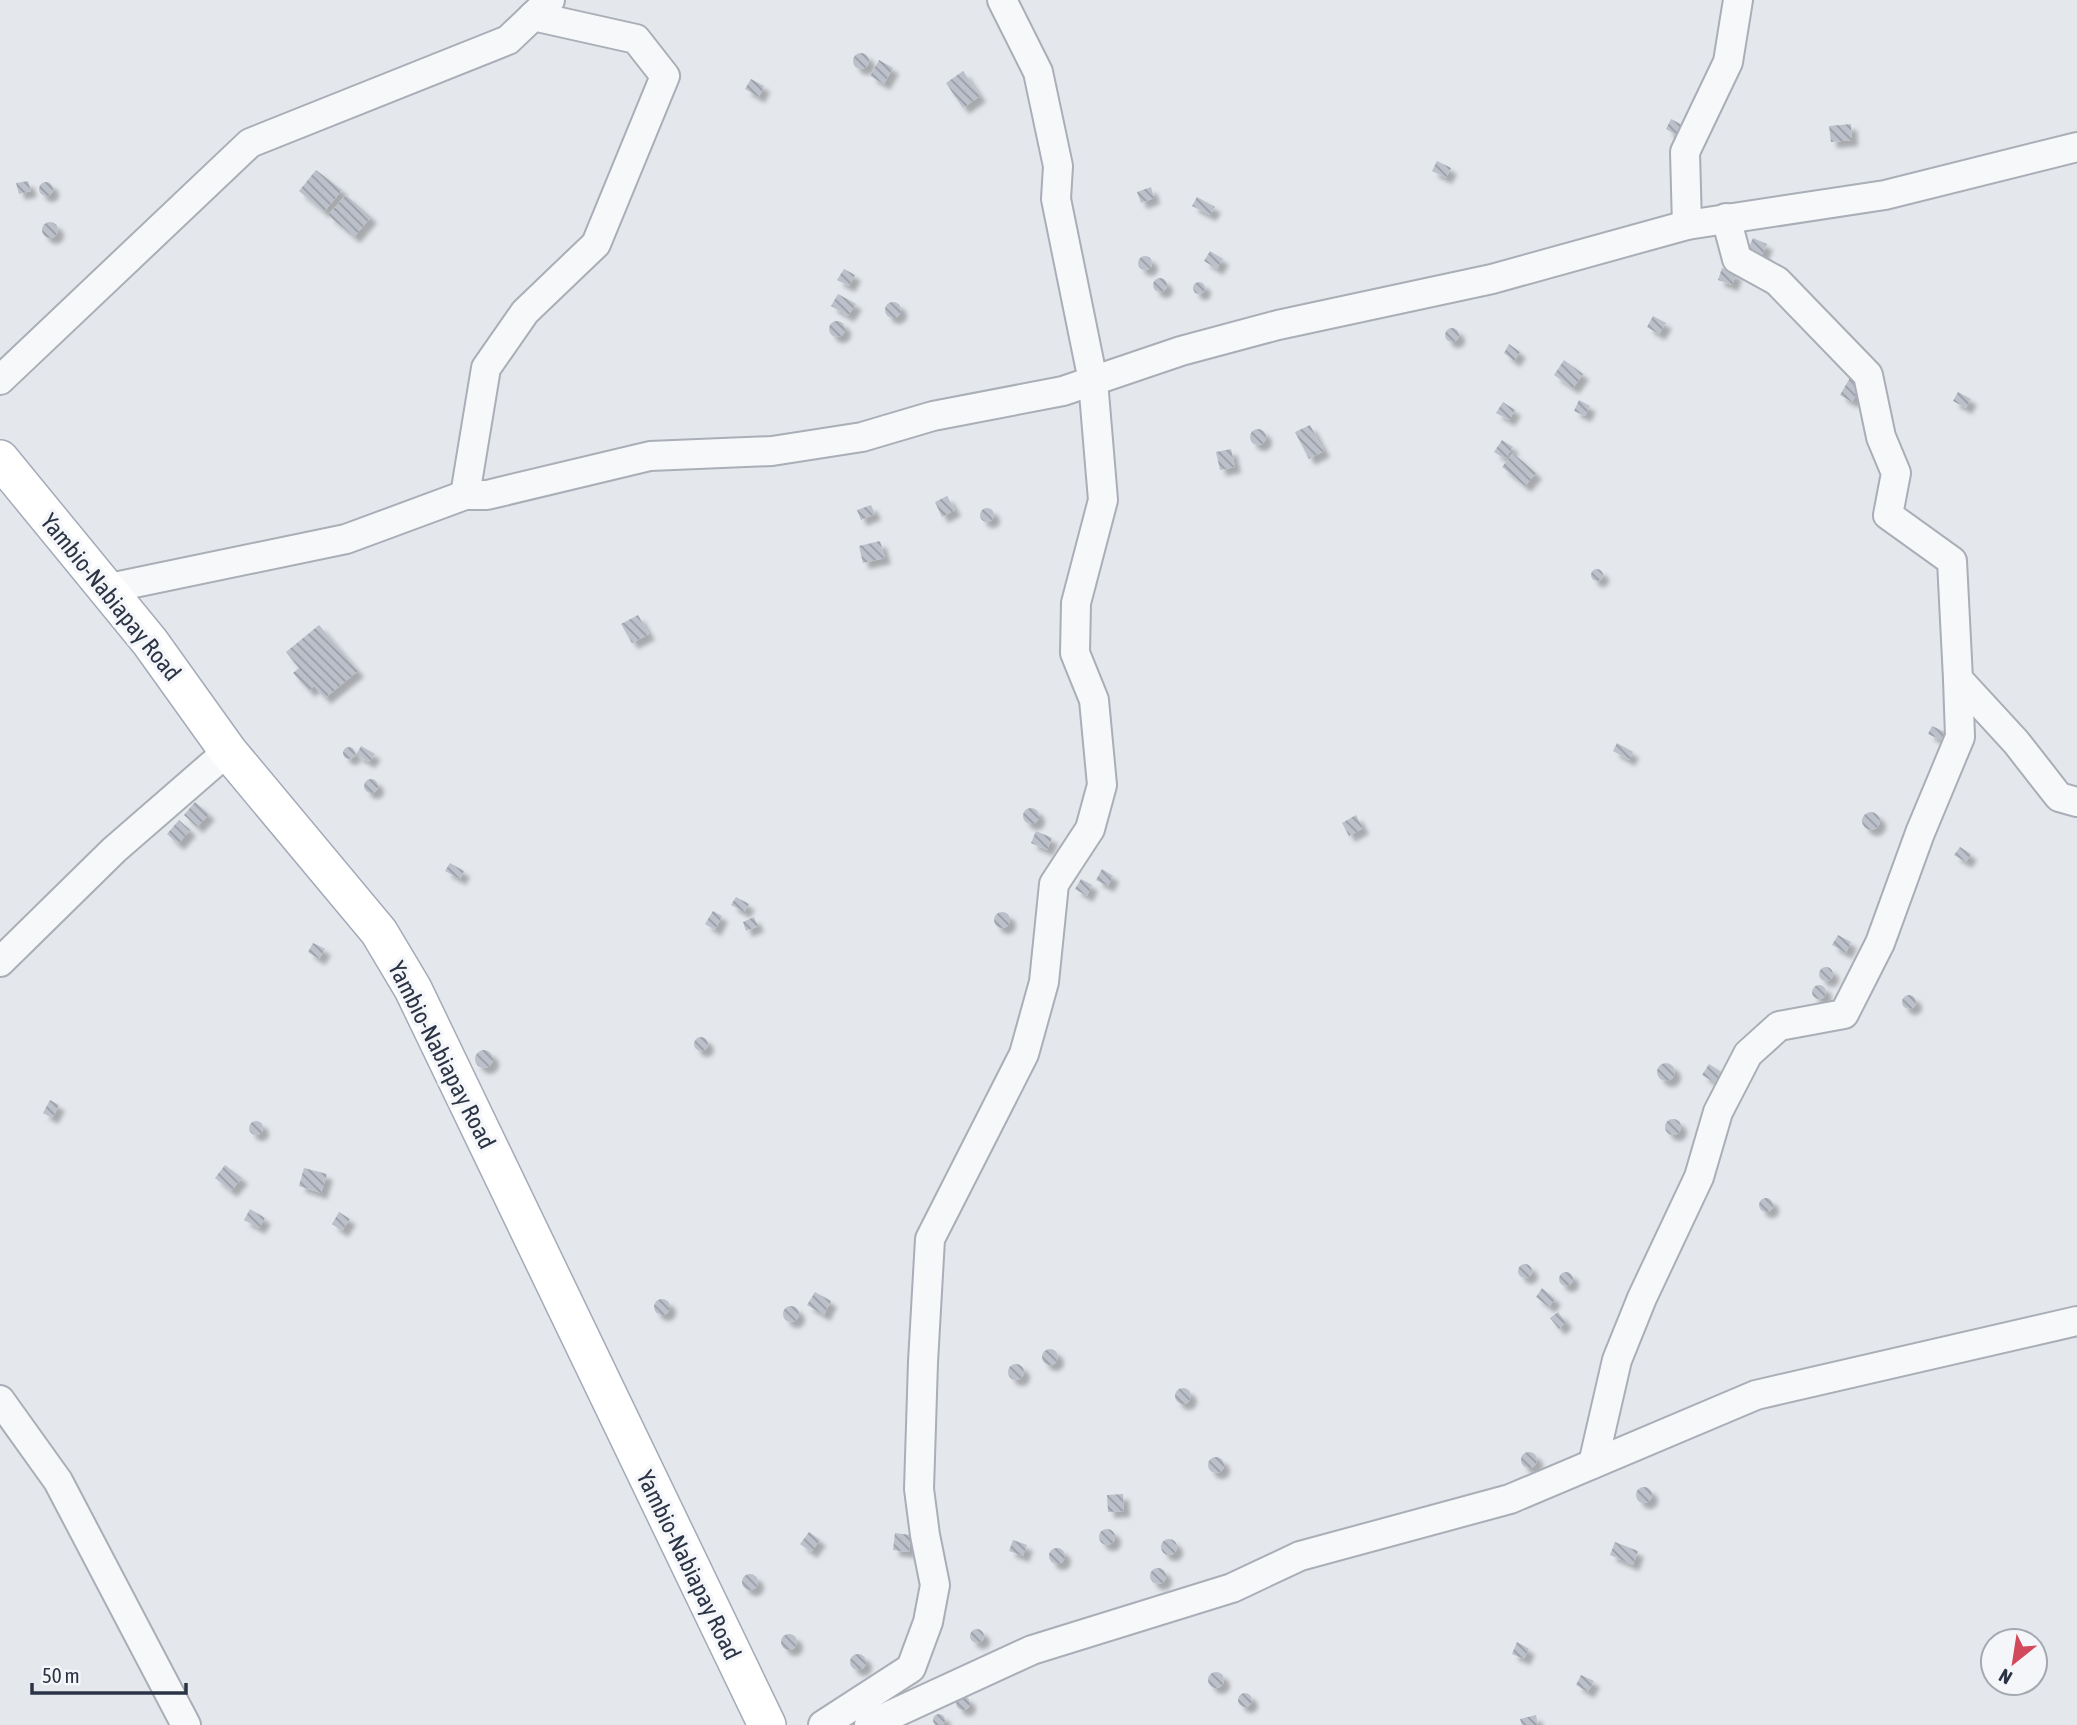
<svg xmlns="http://www.w3.org/2000/svg" width="2077" height="1725" font-family="'Asap Condensed',sans-serif">
  <style>
    .building { fill: url(#building-back-hatch); filter: url(#shadow) }
    .lines { fill: none; stroke-linecap: round; stroke-linejoin: round }
    .minor-casing { stroke: #a9aeb7; stroke-width: 32 }
    .major-casing { stroke: #a3abb8; stroke-width: 40 }
    .minor { stroke: #f7f8fa; stroke-width: 28 }
    .major { stroke: #fff; stroke-width: 37 }
    .labels { text-anchor: middle; dominant-baseline: central; stroke-width: 7; stroke-linejoin: round; paint-order: stroke }
    .street-label { font-size: 24px; fill: #2b3445; stroke: #f4f6f9 }
  </style>
  <defs>
    <pattern id="building-back-hatch" width="6" height="6" patternUnits="userSpaceOnUse" patternTransform="scale(1.75)"><rect width="6" height="6" fill="#bbc0ca"/><path d="M-1 5l2 2M0 0l6 6M5-1l2 2" fill="none" stroke="#989da6"/></pattern>
    <filter id="shadow"><feDropShadow dx="6" dy="6" stdDeviation="2" flood-color="#0004"/></filter>
  </defs>
  <rect width="100%" height="100%" fill="#e4e7ec"/>
  <!-- building -->
  <g class="building">
    <circle cx="861" cy="61" r="8"/>
    <polygon points="879,60 893,68 884,84 870,76"/>
    <polygon points="963,71 980,96 963,108 946,83"/>
    <polygon points="751,79 764,86 759,97 745,89"/>
    <polygon points="1671,119 1684,126 1678,136 1666,129"/>
    <polygon points="1851,124 1852,140 1831,142 1829,126"/>
    <polygon points="1437,161 1451,168 1446,178 1432,171"/>
    <polygon points="316,170 342,190 324,212 299,191"/>
    <polygon points="28,181 31,191 19,194 16,183"/>
    <circle cx="46" cy="189" r="7"/>
    <polygon points="1151,187 1154,198 1141,203 1137,192"/>
    <polygon points="346,195 371,217 354,237 328,215"/>
    <polygon points="1197,197 1215,207 1210,215 1192,206"/>
    <circle cx="50" cy="230" r="8"/>
    <polygon points="1753,238 1767,244 1760,260 1746,254"/>
    <polygon points="1210,251 1223,259 1217,269 1204,261"/>
    <circle cx="1145" cy="263" r="7"/>
    <polygon points="1722,268 1736,274 1732,285 1718,280"/>
    <polygon points="844,269 855,275 849,286 837,280"/>
    <circle cx="1160" cy="285" r="7"/>
    <circle cx="1199" cy="288" r="6"/>
    <polygon points="838,294 856,304 848,316 831,306"/>
    <circle cx="893" cy="310" r="8"/>
    <polygon points="1653,316 1666,323 1659,334 1647,327"/>
    <circle cx="837" cy="329" r="8"/>
    <circle cx="1452" cy="335" r="7"/>
    <polygon points="1509,344 1520,352 1514,361 1504,353"/>
    <polygon points="1564,360 1583,374 1573,388 1554,375"/>
    <polygon points="1851,376 1863,383 1852,402 1840,395"/>
    <polygon points="1958,392 1971,399 1966,408 1953,401"/>
    <polygon points="1579,400 1590,406 1585,416 1574,411"/>
    <polygon points="1503,402 1515,410 1509,420 1496,413"/>
    <polygon points="1310,425 1324,451 1309,459 1295,432"/>
    <circle cx="1258" cy="437" r="8"/>
    <polygon points="1502,440 1513,447 1505,459 1494,452"/>
    <polygon points="1231,449 1235,467 1220,470 1216,452"/>
    <polygon points="1513,453 1536,473 1525,486 1502,467"/>
    <polygon points="947,496 955,510 942,517 935,502"/>
    <polygon points="871,505 875,514 861,520 857,510"/>
    <circle cx="987" cy="515" r="7"/>
    <polygon points="880,541 885,558 863,563 859,546"/>
    <circle cx="1597" cy="575" r="6"/>
    <polygon points="638,615 649,634 632,643 621,624"/>
    <polygon points="319,625 358,671 325,698 314,686 309,691 293,673 299,668 286,652"/>
    <polygon points="1932,726 1947,733 1943,741 1928,734"/>
    <polygon points="1617,743 1633,752 1629,760 1613,751"/>
    <polygon points="361,746 375,754 369,762 356,755"/>
    <circle cx="349" cy="753" r="6"/>
    <circle cx="371" cy="786" r="7"/>
    <polygon points="195,802 209,814 197,827 184,815"/>
    <circle cx="1031" cy="816" r="8"/>
    <circle cx="1871" cy="821" r="9"/>
    <polygon points="1356,815 1363,828 1349,836 1342,823"/>
    <polygon points="179,820 190,830 178,844 167,834"/>
    <polygon points="1036,831 1052,838 1047,850 1031,843"/>
    <polygon points="1960,847 1971,854 1966,862 1954,855"/>
    <polygon points="450,863 464,871 460,879 445,871"/>
    <polygon points="1102,869 1113,876 1108,886 1096,880"/>
    <polygon points="1081,879 1092,885 1087,896 1075,889"/>
    <polygon points="736,897 749,904 744,912 731,905"/>
    <polygon points="713,911 722,916 715,930 705,924"/>
    <circle cx="1002" cy="920" r="8"/>
    <polygon points="754,917 758,926 746,931 743,922"/>
    <polygon points="1838,935 1851,942 1846,953 1832,945"/>
    <polygon points="313,943 325,949 319,959 308,952"/>
    <circle cx="1826" cy="974" r="7"/>
    <circle cx="1819" cy="992" r="7"/>
    <circle cx="1909" cy="1002" r="7"/>
    <circle cx="701" cy="1044" r="7"/>
    <circle cx="484" cy="1059" r="9"/>
    <circle cx="1666" cy="1072" r="9"/>
    <polygon points="1709,1064 1723,1073 1717,1084 1702,1075"/>
    <polygon points="50,1100 59,1105 52,1118 43,1113"/>
    <circle cx="1673" cy="1127" r="8"/>
    <circle cx="256" cy="1128" r="7"/>
    <polygon points="225,1165 242,1178 231,1191 215,1178"/>
    <polygon points="304,1168 327,1174 321,1193 299,1186"/>
    <circle cx="1766" cy="1205" r="7"/>
    <polygon points="250,1209 265,1218 259,1228 244,1220"/>
    <polygon points="339,1212 350,1219 342,1231 332,1224"/>
    <circle cx="1525" cy="1271" r="7"/>
    <circle cx="1566" cy="1279" r="7"/>
    <polygon points="1542,1288 1555,1299 1549,1307 1536,1297"/>
    <polygon points="815,1292 831,1301 824,1315 807,1305"/>
    <circle cx="662" cy="1307" r="8"/>
    <circle cx="791" cy="1314" r="8"/>
    <polygon points="1558,1312 1566,1322 1559,1329 1550,1318"/>
    <circle cx="1050" cy="1357" r="8"/>
    <circle cx="1016" cy="1372" r="8"/>
    <circle cx="1183" cy="1396" r="8"/>
    <circle cx="1529" cy="1460" r="8"/>
    <circle cx="1216" cy="1465" r="8"/>
    <circle cx="1644" cy="1495" r="8"/>
    <polygon points="1123,1494 1124,1511 1108,1512 1107,1495"/>
    <circle cx="1107" cy="1537" r="8"/>
    <polygon points="809,1532 820,1540 811,1552 800,1544"/>
    <polygon points="895,1533 911,1535 909,1552 893,1550"/>
    <circle cx="1169" cy="1547" r="8"/>
    <polygon points="1013,1540 1027,1545 1023,1556 1009,1551"/>
    <polygon points="1615,1542 1638,1551 1633,1565 1610,1555"/>
    <circle cx="1057" cy="1556" r="8"/>
    <circle cx="1158" cy="1576" r="8"/>
    <circle cx="750" cy="1582" r="8"/>
    <circle cx="977" cy="1636" r="7"/>
    <circle cx="789" cy="1642" r="8"/>
    <polygon points="1517,1642 1529,1649 1524,1659 1512,1654"/>
    <circle cx="858" cy="1662" r="8"/>
    <circle cx="1216" cy="1680" r="8"/>
    <polygon points="1581,1675 1594,1681 1588,1692 1576,1685"/>
    <circle cx="1245" cy="1700" r="7"/>
    <circle cx="963" cy="1703" r="7"/>
    <circle cx="939" cy="1720" r="6"/>
    <polygon points="1536,1715 1538,1725 1522,1725 1520,1719"/>
  </g>
  <g class="lines">
    <!-- minor casing -->
    <g class="minor-casing">
      <g id="minor">
        <polyline points="1726,218 1737,259 1777,281 1868,375 1881,437 1896,473 1888,515 1952,561 1958,679 2016,742 2059,797 2077,802"/>
        <polyline points="1687,225 1685,152 1728,62 1738,0"/>
        <polyline points="0,380 250,143 508,40 550,0"/>
        <polyline points="465,495 486,368 525,312 596,244 665,76 636,39 533,16"/>
        <polyline points="105,589 346,539 465,495 487,495 650,456 772,451 862,437 933,416 1063,391 1181,351 1278,325 1492,279 1687,225 1885,195 2077,147"/>
        <polyline points="0,962 114,850 228,751"/>
        <polyline points="0,1400 58,1481 186,1725"/>
        <polyline points="1593,1464 1617,1360 1642,1298 1699,1177 1718,1112 1748,1054 1779,1026 1844,1014 1880,943 1920,833 1960,737 1958,679"/>
        <polyline points="823,1725 911,1668 928,1622 935,1585 925,1535 919,1489 923,1362 930,1239 1024,1054 1044,982 1054,884 1090,829 1102,785 1094,700 1075,653 1076,603 1103,500 1093,381 1056,199 1058,166 1038,72 1002,0"/>
        <polyline points="869,1725 1032,1650 1232,1588 1300,1556 1510,1499 1756,1395 2077,1321"/>
      </g>
    </g>
    <!-- major casing -->
    <g class="major-casing">
      <polyline id="major" points="0,459 150,642 228,751 379,932 413,989 767,1725"/>
    </g>
    <!-- minor -->
    <use href="#minor" class="minor"/>
    <!-- major -->
    <use href="#major" class="major"/>
  </g>
  <g class="labels">
    <!-- street labels -->
    <g class="street-label">
      <text transform="translate(111 597) rotate(51)">Yambio-Nabiapay Road</text>
      <text transform="translate(442 1055) rotate(63)">Yambio-Nabiapay Road</text>
      <text transform="translate(689 1565) rotate(64)">Yambio-Nabiapay Road</text>
    </g>
  </g>
  <!-- north arrow -->
  <g transform="translate(2014 1662) rotate(210)"><circle r="33" fill="#f4f6f9" stroke="#a4a8b1" stroke-width="2"/>
  <path d="M0-5L12 26L0 18L-12 26Z" fill="#d1495b"/>
  <text y="-10" font-size="19" font-weight="bold" text-anchor="middle" fill="#2b3445">N</text>
  </g>
  <!-- scale -->
  <path d="M32 1683v10h154v-10" fill="none" stroke="#2b3445" stroke-width="3.5"/>
  <text x="42" y="1683" font-size="21" fill="#2b3445" stroke="#f4f6f9" stroke-width="5" paint-order="stroke">50 m</text>
</svg>
